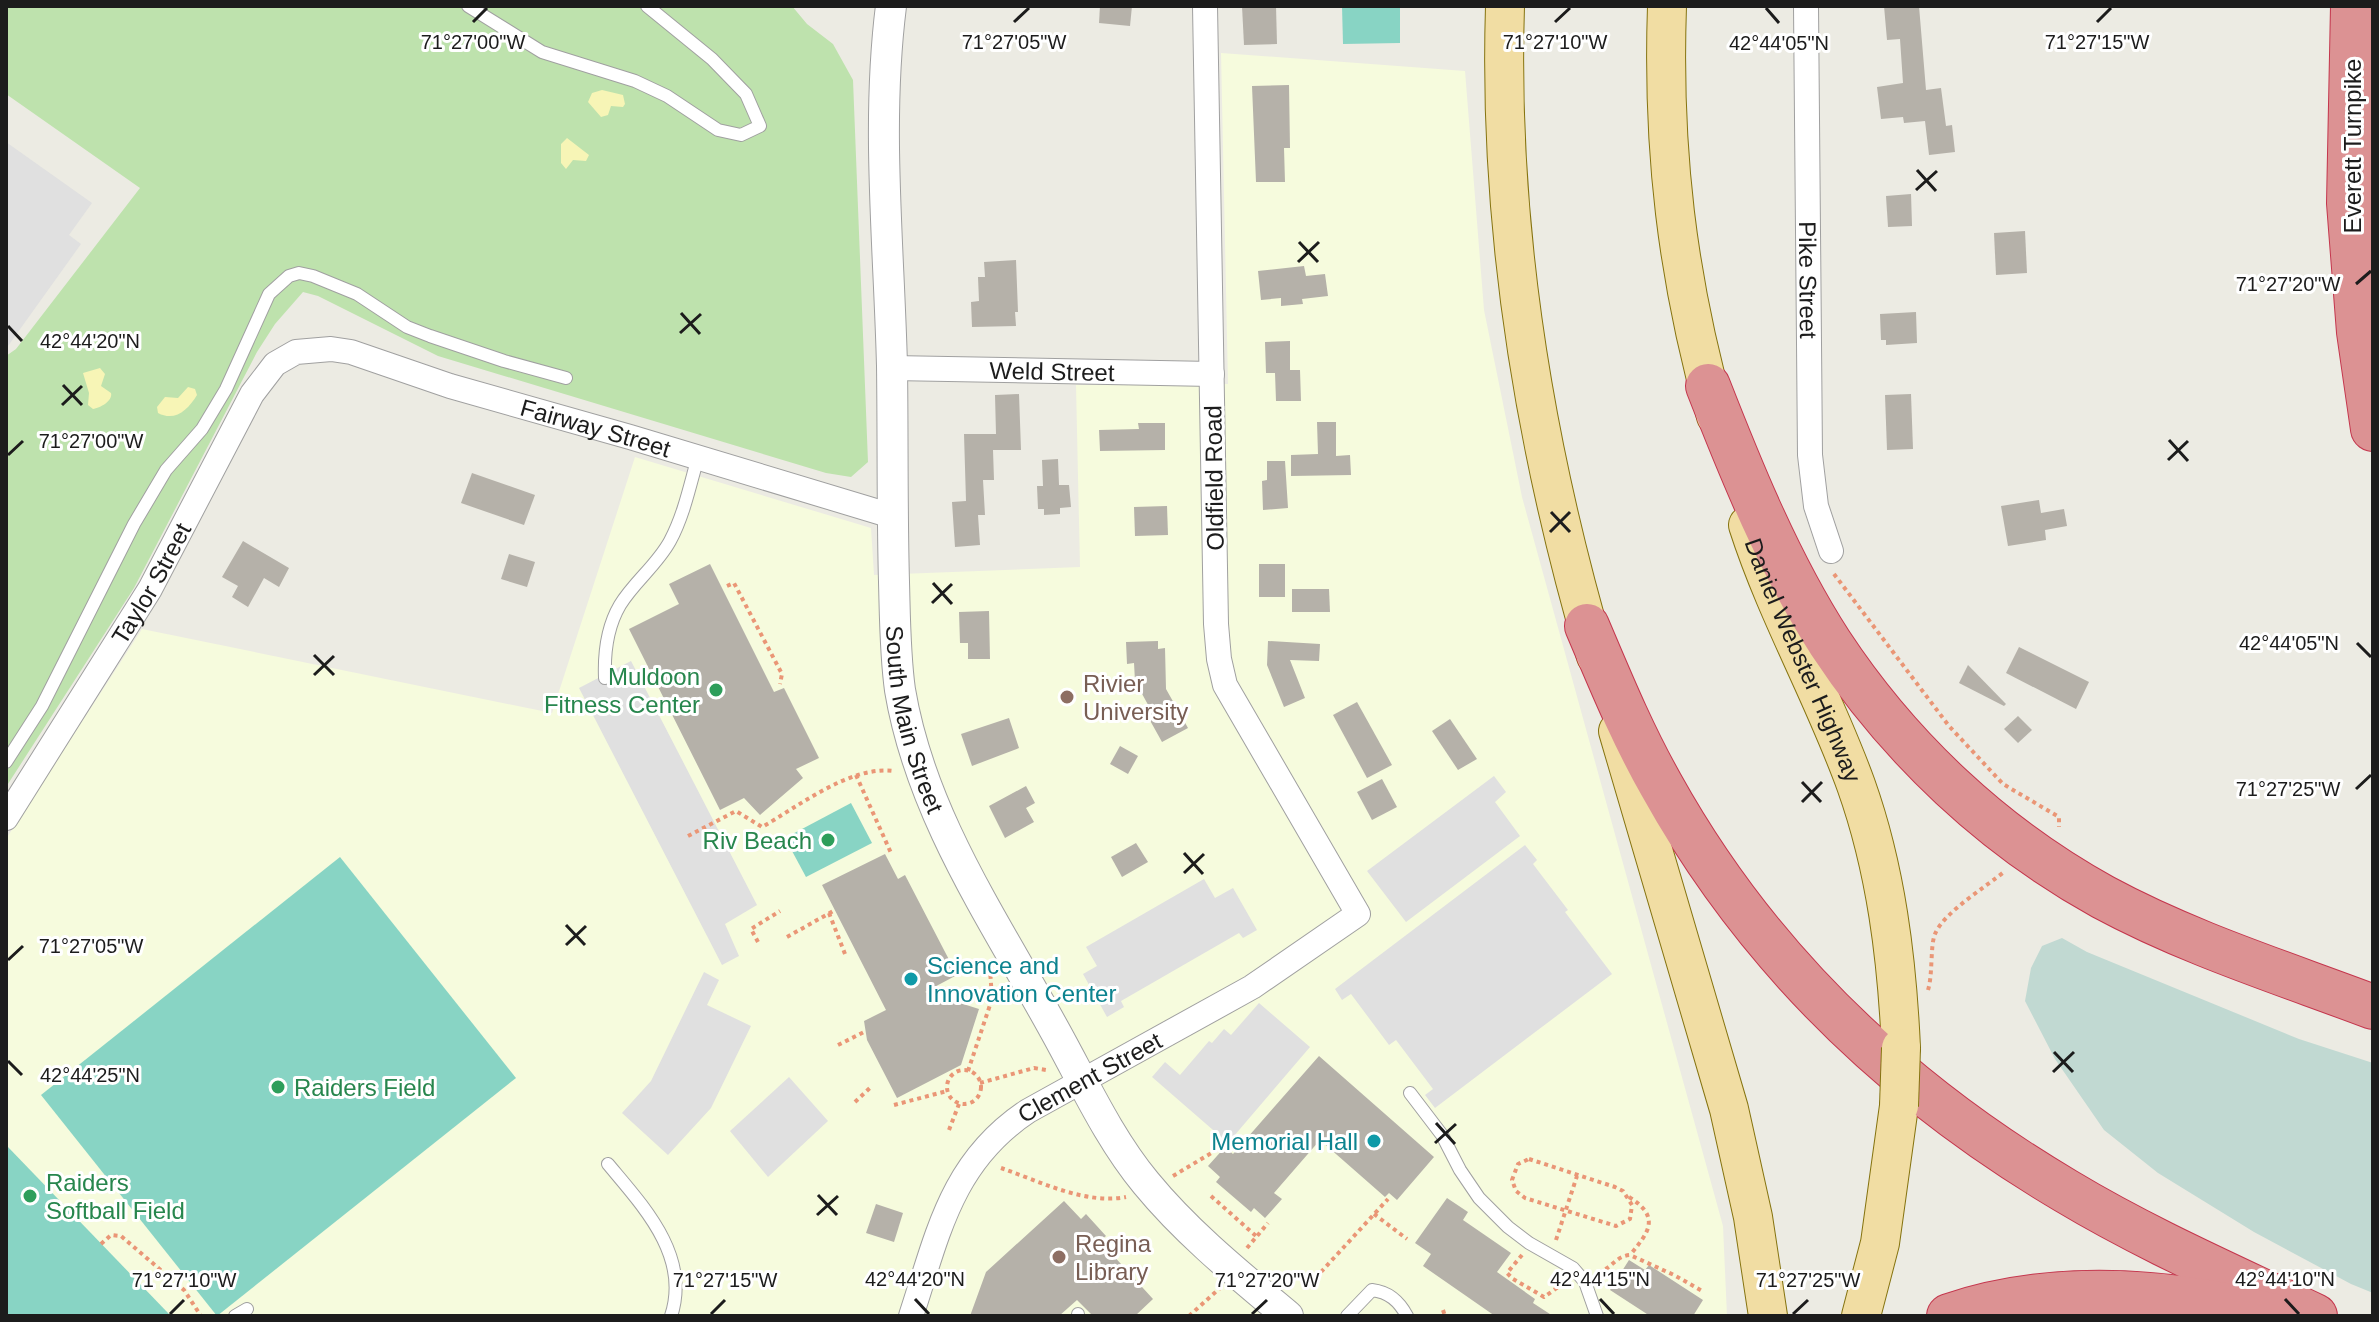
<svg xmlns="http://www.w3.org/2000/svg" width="2379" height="1322" font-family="Arial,sans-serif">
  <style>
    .education { fill: #f6fbdd }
    .grass { fill: #bee2ad }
    .wetland { fill: #c1d9d2 }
    .sand { fill: #f7f5b6 }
    .pitch { fill: #88d4c4 }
    .parking { fill: #e0e0e0 }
    .building { fill: #b5b1a9 }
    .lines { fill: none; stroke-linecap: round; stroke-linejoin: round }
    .service-casing { stroke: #a0a0a0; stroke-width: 14 }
    .minor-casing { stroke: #a0a0a0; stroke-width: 26 }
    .tertiary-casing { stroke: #a0a0a0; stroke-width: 32 }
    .primary-casing { stroke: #85730f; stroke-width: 40 }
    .motorway-casing { stroke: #c4364d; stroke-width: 46 }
    .path { stroke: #ea9676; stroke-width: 4; stroke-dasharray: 4 4; stroke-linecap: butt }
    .service { stroke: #fff; stroke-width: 12 }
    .minor { stroke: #fff; stroke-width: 24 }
    .tertiary { stroke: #fff; stroke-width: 30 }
    .primary { stroke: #f1dda3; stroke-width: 38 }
    .motorway { stroke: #dc9293; stroke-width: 44 }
    .primary-bridge-casing { stroke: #85730f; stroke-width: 40; stroke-linecap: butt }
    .primary-bridge { stroke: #f1dda3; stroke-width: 38 }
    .ticks { fill: none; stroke: #1c1c1c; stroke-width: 3 }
    .leisure-dot { fill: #2e9e5b; stroke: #fff; stroke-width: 3 }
    .education-dot { fill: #8d6e63; stroke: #fff; stroke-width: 3 }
    .culture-dot { fill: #0f9aa8; stroke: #fff; stroke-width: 3 }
    .labels { text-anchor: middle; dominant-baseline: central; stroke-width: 6; stroke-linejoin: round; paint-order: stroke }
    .street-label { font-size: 24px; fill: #1c1c1c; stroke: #fff }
    .leisure-label { font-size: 24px; fill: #27864d; stroke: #fff; text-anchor: end }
    .education-label { font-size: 24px; fill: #785e54; stroke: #fff; text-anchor: start }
    .culture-label { font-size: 24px; fill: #0d838f; stroke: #fff; text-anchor: start }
    .ticks-label { font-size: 20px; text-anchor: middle; fill: #1c1c1c; stroke: #fff; stroke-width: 6; stroke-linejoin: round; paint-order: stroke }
  </style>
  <rect width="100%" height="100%" fill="#ecebe3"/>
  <!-- education -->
  <polygon class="education" points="1221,53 1465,71 1484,310 1522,497 1723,1226 1727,1316 6,1316 6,839 142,629 552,713 635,457 871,528 874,575 1080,567 1076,385 1228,384"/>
  <!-- grass -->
  <polygon class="grass" points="6,6 792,6 807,24 833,44 853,80 868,462 851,477 826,473 438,356 318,296 303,292 275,324 257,352 134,588 6,787 6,356 16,349 140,188 6,94"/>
  <!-- wetland -->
  <polygon class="wetland" points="2062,938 2087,952 2299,1039 2373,1063 2373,1293 2351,1284 2254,1232 2158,1173 2104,1130 2055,1059 2025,1001 2031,968 2042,946"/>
  <!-- sand -->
  <g class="sand">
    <polygon points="602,90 623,95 625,104 623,107 611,106 608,115 601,117 588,102 592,93"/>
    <polygon points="567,138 589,155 586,161 573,160 566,169 561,163 561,144"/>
    <path d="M100,368L105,374L101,386L111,393C113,401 100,408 93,409L88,405L89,393L83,373Z"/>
    <path d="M188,387L195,389L197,395C188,410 175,422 158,413L157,407L165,397L178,398Z"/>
  </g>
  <!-- pitch -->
  <g class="pitch">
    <polygon points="1342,6 1400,6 1400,43 1343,44"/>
    <polygon points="851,803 872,843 806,877 785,838"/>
    <polygon points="340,857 516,1078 217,1316 41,1095"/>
    <polygon points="7,1146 169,1314 167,1316 6,1316"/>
  </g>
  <!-- parking -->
  <g class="parking">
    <polygon points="6,142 92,203 69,235 81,244 8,346 6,344"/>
    <polygon points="631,661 757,905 725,924 739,956 722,965 579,688"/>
    <polygon points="1494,776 1506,792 1495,802 1520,836 1406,922 1367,871"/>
    <polygon points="1525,845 1537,860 1533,864 1568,910 1565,912 1612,974 1435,1108 1425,1095 1433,1089 1396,1040 1389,1045 1351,994 1342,1000 1335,989"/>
    <polygon points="1204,879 1215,898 1233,888 1257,930 1243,938 1239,933 1121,1001 1124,1007 1107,1017 1083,974 1097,966 1086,947"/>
    <polygon points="704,972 719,980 707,1005 751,1026 711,1108 668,1155 622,1113 651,1081"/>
    <polygon points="1259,1003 1310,1047 1228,1143 1152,1077 1165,1062 1180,1075 1209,1041 1212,1043 1224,1029 1231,1035"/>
    <polygon points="789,1077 828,1121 768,1177 730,1131"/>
  </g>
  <!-- building -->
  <g class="building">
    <polygon points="1100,6 1132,6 1130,26 1099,23"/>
    <polygon points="1242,6 1276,6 1277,44 1244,45"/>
    <polygon points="1884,6 1919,6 1926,90 1941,88 1946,126 1952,125 1955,152 1929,155 1925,121 1904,123 1903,117 1881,119 1877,87 1903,83 1900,39 1887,40"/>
    <polygon points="1289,85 1290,148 1284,148 1285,182 1256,182 1252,86"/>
    <polygon points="1911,194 1912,226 1888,227 1886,196"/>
    <polygon points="2025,231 2027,273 1996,275 1994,233"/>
    <polygon points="1016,260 1018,312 1015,312 1016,326 972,327 971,302 979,301 978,277 985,277 984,262"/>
    <polygon points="1304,266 1306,276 1325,274 1328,296 1302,299 1303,304 1281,306 1281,298 1261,300 1258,271"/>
    <polygon points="1916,312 1917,343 1886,345 1886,340 1881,340 1880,314"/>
    <polygon points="1290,341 1290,370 1300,370 1301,401 1276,401 1275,373 1266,373 1265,342"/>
    <polygon points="1019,394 1021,450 993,450 994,480 983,480 985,515 978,515 980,545 955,547 952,502 966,501 964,434 996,434 995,395"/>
    <polygon points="1911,394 1913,449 1887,450 1885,395"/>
    <polygon points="1317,422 1336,422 1336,456 1350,455 1351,475 1291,476 1291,455 1318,454"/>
    <polygon points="1138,423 1165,423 1165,450 1100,451 1099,430 1139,429"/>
    <polygon points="1058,459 1059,485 1069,485 1071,507 1060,508 1060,514 1044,515 1044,509 1038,509 1037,486 1043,486 1042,460"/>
    <polygon points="1267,461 1285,461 1288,508 1263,510 1262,481 1267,480"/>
    <polygon points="472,473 535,495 524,525 461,503"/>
    <polygon points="2039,500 2041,513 2064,509 2067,526 2045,530 2046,540 2008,546 2001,506"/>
    <polygon points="1167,506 1168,535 1135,536 1134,507"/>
    <polygon points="243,541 289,568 279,587 264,578 248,607 232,597 238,586 222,577"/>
    <polygon points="509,554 535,562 527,587 501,579"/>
    <polygon points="710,564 774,692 784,688 819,758 796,769 803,778 760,815 744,798 720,810 629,629 679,604 669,584"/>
    <rect x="1259" y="564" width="26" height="33"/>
    <polygon points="1292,589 1329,589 1330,612 1292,612"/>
    <polygon points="989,611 990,659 968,659 968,643 960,643 959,612"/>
    <polygon points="1158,641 1158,649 1165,648 1166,689 1188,728 1162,742 1147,715 1152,712 1135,681 1134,663 1127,664 1126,642"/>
    <polygon points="1268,641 1320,644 1319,661 1290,660 1305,698 1284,707 1267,665"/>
    <polygon points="2019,647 2089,682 2076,709 2006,673"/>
    <polygon points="1968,665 2006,704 2004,706 1959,683"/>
    <polygon points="1357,702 1392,765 1367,778 1333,715"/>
    <polygon points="2018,716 2032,730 2018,743 2004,729"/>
    <polygon points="1009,718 1019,748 972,766 961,734"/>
    <polygon points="1450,719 1477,759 1458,770 1432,731"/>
    <polygon points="1120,746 1138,756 1128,774 1110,764"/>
    <polygon points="1382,779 1397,807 1372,820 1357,792"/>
    <polygon points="1026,786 1035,803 1026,808 1034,822 1005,838 989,806"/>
    <polygon points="1136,843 1148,862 1122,877 1111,857"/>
    <polygon points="885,854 898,879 905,875 957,975 925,992 979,1009 961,1065 897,1098 867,1040 864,1021 886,1010 822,885"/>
    <polygon points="1319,1056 1434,1157 1397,1200 1389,1193 1385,1197 1320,1140 1274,1193 1282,1199 1265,1218 1254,1208 1251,1212 1216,1182 1220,1177 1208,1166 1225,1147 1233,1154"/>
    <polygon points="1447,1198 1468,1212 1463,1220 1511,1253 1497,1272 1535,1299 1533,1303 1553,1316 1495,1316 1423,1266 1431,1254 1415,1243"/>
    <polygon points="1064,1201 1081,1219 1086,1214 1106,1236 1100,1241 1153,1299 1135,1316 1093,1316 1077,1300 1059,1316 970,1316 986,1272"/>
    <polygon points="876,1204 903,1213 894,1242 866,1233"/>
    <polygon points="1629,1260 1645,1270 1649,1265 1703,1300 1693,1316 1650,1316 1610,1290"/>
  </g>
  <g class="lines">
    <!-- service casing -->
    <g class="service-casing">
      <g id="service">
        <polyline points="468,6 542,52 635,81 667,96 718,130 741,135 760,126 746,94 712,59 647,6"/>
        <path d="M605,678C604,653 607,627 620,605C634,582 657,565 670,541C684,515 690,485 698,457"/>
        <polyline points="6,762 42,706 134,524 166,470 202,429 226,389 269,294 289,276 299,273 313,276 357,294 407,327 430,336 504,361 566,378"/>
        <polyline points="1410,1093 1442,1135 1460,1170 1479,1198 1508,1227 1529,1243 1573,1268 1585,1282 1597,1316"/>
        <path d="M608,1164C643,1206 691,1256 671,1316"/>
        <polyline points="1078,1314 1078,1316"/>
        <polyline points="235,1316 247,1309"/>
        <path d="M1347,1316L1372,1290C1389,1292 1399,1301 1407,1316"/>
      </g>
    </g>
    <!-- minor casing -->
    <g class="minor-casing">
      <g id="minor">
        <path id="s1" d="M1806,6L1810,455L1816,506L1831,551"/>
        <path id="s2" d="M892,368L1212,374"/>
        <path id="s3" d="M6,818L150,589L252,394L275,364L296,352L331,349L351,352L450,386L630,437L892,516"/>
        <path id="s4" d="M911,1316C938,1234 951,1162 1028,1111L1252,987L1358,914L1225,685L1219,659L1216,624L1205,6"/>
      </g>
    </g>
    <!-- tertiary casing -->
    <g class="tertiary-casing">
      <g id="tertiary">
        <path id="s5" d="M891,6C876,125 889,246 892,366C893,438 892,510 894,582C895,618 895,654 900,690C921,815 994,920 1054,1029C1083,1081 1108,1137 1146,1183C1187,1233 1239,1275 1288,1316"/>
      </g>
    </g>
    <!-- primary casing -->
    <g class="primary-casing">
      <g id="primary">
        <path d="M1505,6C1498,226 1534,445 1596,656"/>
        <path d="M1667,6C1662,150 1677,277 1716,416"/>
        <path id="s6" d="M1748,525C1777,615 1824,696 1856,785C1886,869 1897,959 1901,1048"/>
        <polyline points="1618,731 1729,1109 1753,1217 1768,1316"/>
        <polyline points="1861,1316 1880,1243 1899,1106"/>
      </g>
    </g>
    <!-- motorway casing -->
    <g class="motorway-casing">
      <g id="motorway">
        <polyline points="2353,6 2349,203 2359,332 2373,429"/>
        <path d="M1708,386C1742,473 1779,564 1830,643C1899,748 1994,837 2103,897C2188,943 2283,973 2373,1007"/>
        <path d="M1587,626C1610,680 1632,734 1661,785C1757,958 1897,1091 2066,1191C2146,1239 2231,1276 2315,1316"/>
        <path d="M1949,1316C2053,1281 2169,1290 2274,1316"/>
      </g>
    </g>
    <!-- path -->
    <g class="path">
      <polyline points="1834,574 1949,726 2003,784 2059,817 2059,827"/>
      <polyline points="727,586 734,583 782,674 780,684"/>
      <polyline points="856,775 891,853"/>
      <path d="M688,836L736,811L762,827C799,806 851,765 894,771"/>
      <polyline points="829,913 845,954"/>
      <polyline points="787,937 835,910"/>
      <polyline points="758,942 751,929 780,911"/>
      <path d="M1928,990C1933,974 1930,946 1935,934C1944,912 1986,887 2005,871"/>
      <polyline points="838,1045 866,1031"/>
      <circle cx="964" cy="1087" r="17"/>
      <polyline points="968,1071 992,999 990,969"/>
      <polyline points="980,1083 1034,1068 1046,1070"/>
      <polyline points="855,1102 872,1086"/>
      <polyline points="894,1105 947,1091"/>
      <polyline points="949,1130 959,1104"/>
      <polygon points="1529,1159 1615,1187 1623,1191 1632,1205 1630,1219 1616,1226 1525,1198 1516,1191 1512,1180 1518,1164"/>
      <path d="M1001,1168C1039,1181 1085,1205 1126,1197"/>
      <polyline points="1173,1176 1228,1143"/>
      <polyline points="1211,1196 1256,1236"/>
      <path d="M1629,1197C1661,1217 1649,1232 1630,1255"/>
      <polyline points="1374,1214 1407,1239"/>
      <polyline points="1556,1240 1577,1176"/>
      <polyline points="101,1244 111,1235 121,1236 184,1290 201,1316"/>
      <polyline points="1247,1248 1268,1223"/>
      <polyline points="1522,1255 1507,1273 1513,1279 1544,1297 1564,1283"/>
      <polyline points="1321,1272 1388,1199"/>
      <path d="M1598,1272C1612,1269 1615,1256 1630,1255L1674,1275L1704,1292"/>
      <polyline points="1443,1310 1445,1316"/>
      <polyline points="1189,1316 1220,1288"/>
    </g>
    <!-- service -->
    <use href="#service" class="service"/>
    <!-- minor -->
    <use href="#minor" class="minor"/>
    <!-- tertiary -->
    <use href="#tertiary" class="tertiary"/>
    <!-- primary -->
    <use href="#primary" class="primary"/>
    <!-- motorway -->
    <use href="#motorway" class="motorway"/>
    <!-- primary-bridge casing -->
    <g class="primary-bridge-casing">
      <polyline id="primary-bridge" points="1899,1106 1901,1048"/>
    </g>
    <!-- primary-bridge -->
    <use href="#primary-bridge" class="primary-bridge"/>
  </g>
  <!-- ticks -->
  <path class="ticks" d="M1766,8L1779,23M473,22L487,8M1014,22L1029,8M1555,22L1570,8M2097,22L2111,8M1917,170L1936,191M1916,190L1937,171M1299,242L1318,262M1298,262L1319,242M2356,284L2371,271M681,313L700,334M8,326L22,341M680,333L701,314M63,385L82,405M62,405L82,386M2169,440L2188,461M8,455L23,441M2168,460L2188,441M1551,512L1570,532M1550,532L1570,512M933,583L952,604M932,603L952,584M2357,643L2371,657M314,655L334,675M314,675L334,656M1802,782L1821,802M2356,789L2371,775M1802,802L1822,782M1184,853L1203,874M1184,873L1204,854M566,925L585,945M566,945L586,926M8,960L23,946M2054,1052L2073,1072M8,1061L22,1075M2053,1072L2074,1052M1436,1123L1455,1144M1435,1143L1456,1124M818,1195L837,1215M817,1215L838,1196M915,1299L929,1314M1600,1299L1614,1314M2285,1299L2299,1314M170,1314L184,1300M711,1314L725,1300M1252,1314L1267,1300M1793,1314L1808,1300"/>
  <!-- markers -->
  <g class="leisure-dot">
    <circle cx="716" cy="690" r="8"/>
    <circle cx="828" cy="840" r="8"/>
    <circle cx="278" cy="1087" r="8"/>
    <circle cx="30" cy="1196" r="8"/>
  </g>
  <g class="education-dot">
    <circle cx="1067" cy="697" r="8"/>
    <circle cx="1059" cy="1257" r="8"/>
  </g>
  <g class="culture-dot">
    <circle cx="911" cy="979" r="8"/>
    <circle cx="1374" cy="1141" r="8"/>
  </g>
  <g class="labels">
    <!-- street labels -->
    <g class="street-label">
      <text transform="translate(2352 146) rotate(-90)">Everett Turnpike</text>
      <text stroke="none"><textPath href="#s1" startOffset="274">Pike Street</textPath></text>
      <text stroke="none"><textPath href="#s2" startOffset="160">Weld Street</textPath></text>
      <text stroke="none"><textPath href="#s3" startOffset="864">Fairway Street</textPath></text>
      <text transform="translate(1214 478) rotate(-91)">Oldfield Road</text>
      <text stroke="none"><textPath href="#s3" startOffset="276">Taylor Street</textPath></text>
      <text stroke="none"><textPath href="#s6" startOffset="146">Daniel Webster Highway</textPath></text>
      <text stroke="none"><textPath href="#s5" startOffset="716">South Main Street</textPath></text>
      <text stroke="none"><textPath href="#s4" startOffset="312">Clement Street</textPath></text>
    </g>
    <!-- leisure labels -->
    <g class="leisure-label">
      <text x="700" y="676">Muldoon<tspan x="700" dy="28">Fitness Center</tspan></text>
      <text x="812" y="840">Riv Beach</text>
      <text x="294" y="1087" text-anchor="start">Raiders Field</text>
      <text x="46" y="1182" text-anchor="start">Raiders<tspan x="46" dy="28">Softball Field</tspan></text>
    </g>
    <!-- education labels -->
    <g class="education-label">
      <text x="1083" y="683">Rivier<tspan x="1083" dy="28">University</tspan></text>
      <text x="1075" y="1243">Regina<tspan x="1075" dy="28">Library</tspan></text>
    </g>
    <!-- culture labels -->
    <g class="culture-label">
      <text x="927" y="965">Science and<tspan x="927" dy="28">Innovation Center</tspan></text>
      <text x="1358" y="1141" text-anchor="end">Memorial Hall</text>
    </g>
  </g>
  <g class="ticks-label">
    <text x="473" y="49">71°27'00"W</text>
    <text x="1014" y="49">71°27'05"W</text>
    <text x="1555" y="49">71°27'10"W</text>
    <text x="2097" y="49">71°27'15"W</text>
    <text x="1779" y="50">42°44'05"N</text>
    <text x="2288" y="291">71°27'20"W</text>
    <text x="90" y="348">42°44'20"N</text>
    <text x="91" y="448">71°27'00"W</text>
    <text x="2289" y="650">42°44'05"N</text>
    <text x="2288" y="796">71°27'25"W</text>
    <text x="91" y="953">71°27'05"W</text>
    <text x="90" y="1082">42°44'25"N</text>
    <text x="915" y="1286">42°44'20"N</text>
    <text x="1600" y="1286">42°44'15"N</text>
    <text x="2285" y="1286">42°44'10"N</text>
    <text x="184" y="1287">71°27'10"W</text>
    <text x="725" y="1287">71°27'15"W</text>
    <text x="1267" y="1287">71°27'20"W</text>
    <text x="1808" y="1287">71°27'25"W</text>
  </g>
  <!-- border -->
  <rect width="2379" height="1322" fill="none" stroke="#1c1c1c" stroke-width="16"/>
</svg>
